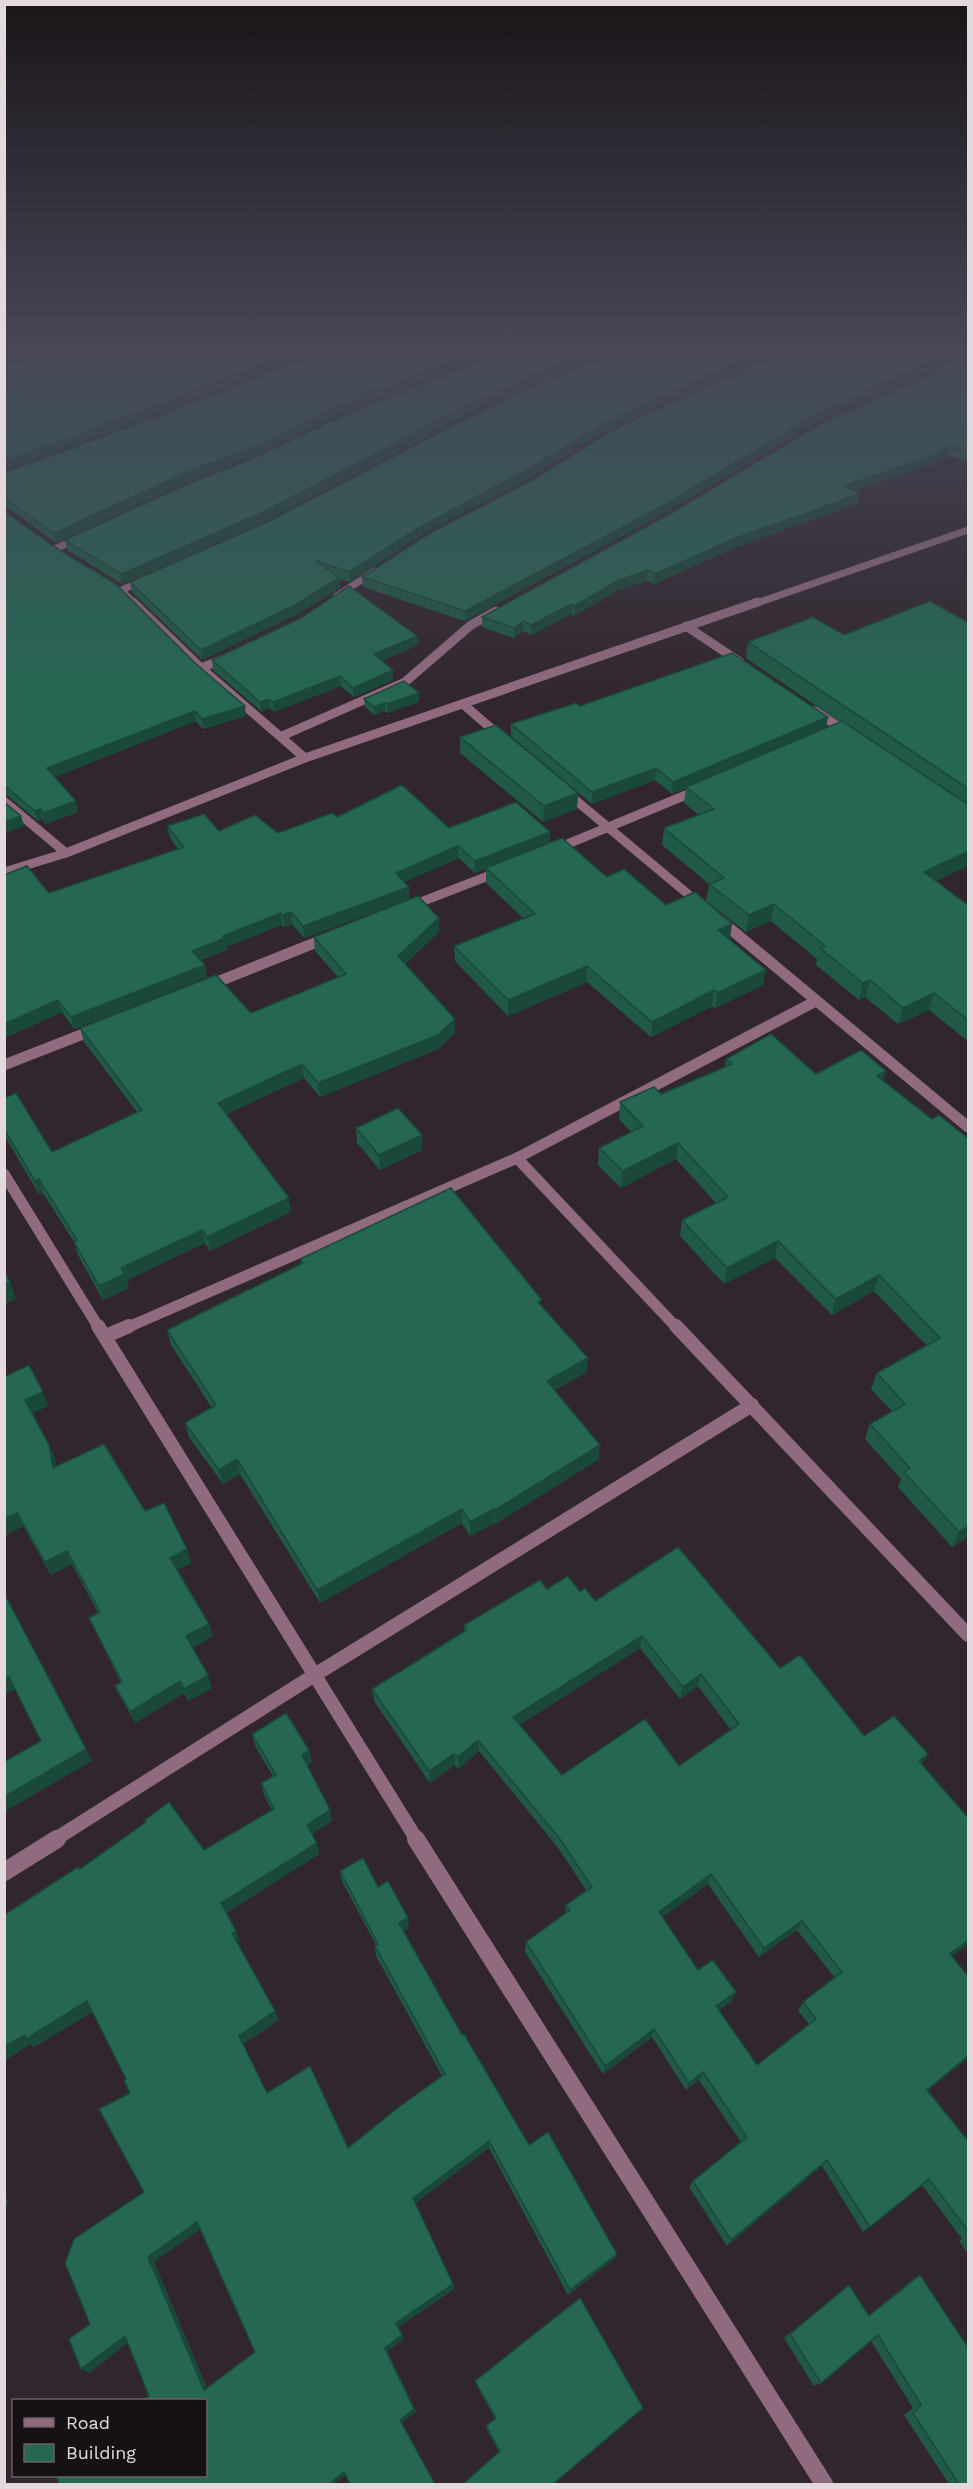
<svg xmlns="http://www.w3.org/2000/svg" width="973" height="2489" font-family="'Work Sans',sans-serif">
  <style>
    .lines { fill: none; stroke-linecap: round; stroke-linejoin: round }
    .minor-far4 { stroke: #906b80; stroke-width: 7 }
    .minor-far3 { stroke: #906b80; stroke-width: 9 }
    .minor-far2 { stroke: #906b80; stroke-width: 11 }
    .minor-far1 { stroke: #906b80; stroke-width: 14 }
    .minor { stroke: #906b80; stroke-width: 18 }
    .wall { fill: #205947; fill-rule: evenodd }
    .shaded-wall { fill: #1a483a }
    .building { fill: #256753; stroke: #1a483a; stroke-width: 1.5; fill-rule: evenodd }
  </style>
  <rect width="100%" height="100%" fill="#31262d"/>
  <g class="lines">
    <!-- minor-far4 -->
    <g class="minor-far4">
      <polyline points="55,549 80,537"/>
      <polyline points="122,590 146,579"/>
      <polyline points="124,593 135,604"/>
      <polyline points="337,596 375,571"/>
      <polyline points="754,604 968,530"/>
    </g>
    <!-- minor-far3 -->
    <g class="minor-far3">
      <polyline points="133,602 201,668 305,758"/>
      <polyline points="686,626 740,662"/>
      <polyline points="201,668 228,657"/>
      <polyline points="463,704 501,737"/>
      <polyline points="815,711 848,733"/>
      <polyline points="282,736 405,682 471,625 496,611"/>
      <polyline points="567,793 701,905"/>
      <polyline points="4,801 66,853"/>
      <polyline points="553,850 698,790"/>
      <polyline points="4,872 66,853 305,758 758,602"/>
      <polyline points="408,907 501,871"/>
      <polyline points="719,920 723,923"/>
    </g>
    <!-- minor-far2 -->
    <g class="minor-far2">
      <polyline points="721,921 968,1127"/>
      <polyline points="207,986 327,938"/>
      <polyline points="4,1065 96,1029"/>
      <polyline points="517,1158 677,1328"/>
      <polyline points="4,1174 99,1328"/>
      <polyline points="126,1328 517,1158 816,1001"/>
    </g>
    <!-- minor-far1 -->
    <g class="minor-far1">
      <polyline points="98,1326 417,1840"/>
      <polyline points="676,1326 968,1635"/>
      <polyline points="106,1336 129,1326"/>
      <polyline points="54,1840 313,1676 752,1405"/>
    </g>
    <!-- minor -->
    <g class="minor">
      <polyline points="416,1839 824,2484"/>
      <polyline points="4,1872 57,1839"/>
    </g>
  </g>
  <!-- wall -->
  <g class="wall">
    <polygon points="324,351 499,351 343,413 256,455 183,484 56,543 7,507 4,507 4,473 157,417"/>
    <polygon points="507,351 614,351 547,377 482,407 264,522 122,584 67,550 65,540 259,456"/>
    <polygon points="623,351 785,351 754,362 609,429 525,480 423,534 350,582 339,579 340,588 296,615 202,660 132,592 130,582 268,522"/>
    <polygon points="795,351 964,351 909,380 819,421 663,514 465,621 363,587 362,577"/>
    <polygon points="969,353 969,463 949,455 931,464 855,491 858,503 734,548 654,584 647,580 616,591 574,616 572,614 531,635 523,631 514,638 482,627 482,617 915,381"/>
    <polygon points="4,511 246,716 203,729 196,721 54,777 78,812 45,824 43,819 38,821 8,796 4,795"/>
    <polygon points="969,623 969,865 936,881 969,906 969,1042 929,1010 898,1024 865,997 859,1000 816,965 817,959 771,921 746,932 706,901 709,884 662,845 664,828 699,815 684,803 686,788 672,794 655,780 592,804 511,736 511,724 580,706 826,728 840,722 746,658 748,642 844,635"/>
    <polygon points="417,636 418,645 381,661 393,680 354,697 341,686 274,712 270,708 261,711 213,670 212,660"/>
    <polygon points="364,699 419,702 387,713 385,711 374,715 365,707"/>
    <polygon points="460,737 578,793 577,809 543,822 460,753"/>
    <polygon points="337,817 449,828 550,832 550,843 607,877 666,905 730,939 729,939 766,970 763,985 715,1008 712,1006 651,1037 587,982 508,1016 455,961 454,946 524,919 486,883 486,869 475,873 459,858 404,882 409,899 304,938 292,924 284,927 282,925 226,947 227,950 201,960 207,977 74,1029 62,1012 7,1037 4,1034 4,875 49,893 178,849 170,838 167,826 219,831 278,833"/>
    <polygon points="439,932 405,964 455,1033 438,1049 320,1097 304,1078 226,1114 291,1212 210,1251 205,1243 127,1280 129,1288 103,1300 78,1255 74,1242 43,1193 39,1194 4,1135 4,1098 52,1152 137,1112 84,1042 80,1028 251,1013 338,977 315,951 314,937"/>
    <polygon points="726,1059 816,1074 883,1081 932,1119 969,1536 952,1547 898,1487 901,1479 865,1439 870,1424 892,1411 871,1389 877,1373 926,1345 874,1291 832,1315 775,1258 724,1284 680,1236 682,1220 716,1203 676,1159 621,1188 598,1165 599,1148 631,1132 619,1119 620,1102 661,1094 725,1067"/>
    <polygon points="356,1128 422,1150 380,1170 357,1143"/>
    <polygon points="300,1259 541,1305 587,1372 555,1390 599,1459 495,1524 494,1523 470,1536 462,1523 320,1603 240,1474 223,1484 189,1437 185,1423 212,1408 171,1345 167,1330 301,1264"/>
    <polygon points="4,1377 48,1406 32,1413 55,1459 56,1466 145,1511 191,1563 177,1569 209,1624 213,1636 192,1648 212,1688 188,1701 184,1693 135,1723 121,1698 115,1686 121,1683 89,1618 98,1613 72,1564 51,1575 23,1526 4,1536"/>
    <path d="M547,1589L580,1592L595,1601L780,1668L864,1736L928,1754L922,1764L969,1819V1943L952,1956L969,1977V2057L928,2090L969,2142V2255L959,2241L962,2239L922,2185L863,2232L822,2166L727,2246L689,2187L693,2181L741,2142L699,2080L686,2090L652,2037L603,2074L525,1952L526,1942L565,1914L566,1905L586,1890L559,1849L479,1751L458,1769L455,1765L430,1783L374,1701L372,1689L464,1631V1625ZM640,1648L680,1699L698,1686L731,1730L679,1766L562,1775L519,1725ZM708,1884L759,1957L797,1930L835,1978L803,2002L798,2011L809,2024L757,2065L719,2010L732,2001L698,1970L662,1917Z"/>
    <path d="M252,1734L309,1750L312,1762L307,1765L332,1821L312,1834L319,1854L226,1913L240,1941L237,1942L279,2020L243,2044L267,2093L348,2148L442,2076L376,1956L375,1946L376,1945L342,1881L340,1871L378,1887L409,1928L403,1931L462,2035L529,2145L614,2259L568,2295L489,2148L415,2203L453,2284L454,2289L398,2327L404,2339L387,2351L416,2412L402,2422L345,2475L333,2484L149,2396L127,2343L89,2373L90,2324L144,2192L130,2093L126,2079L92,2012L34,2047L31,2044L80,1869L204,1850L272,1810L264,1795L261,1783L273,1776L255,1746ZM200,2229L255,2352L207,2388L154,2262Z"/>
    <polygon points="920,2275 969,2484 949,2484 904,2415 913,2408 871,2341 821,2383 814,2386 784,2338 849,2285 869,2315 912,2280"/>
    <polygon points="475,2381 553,2484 499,2452 486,2428 486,2426 495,2419 476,2384"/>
  </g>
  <!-- shaded-wall -->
  <g class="shaded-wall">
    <polygon points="21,351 54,351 4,365 4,356"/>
    <polygon points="293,351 316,351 154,416 4,471 4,461"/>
    <polygon points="477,351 499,351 343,413 256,455 183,484 56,543 54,533 182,474 342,404"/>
    <polygon points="591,351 614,351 547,377 482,407 264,522 122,584 121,574 482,398 547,368"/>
    <polygon points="761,351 785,351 754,362 609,429 525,480 423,534 350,582 349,572 423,525 609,420"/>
    <polygon points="949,351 964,351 909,380 819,421 663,514 465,621 465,611 820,412"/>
    <polygon points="951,445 949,455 931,464 844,495 845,486"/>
    <polygon points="860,494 858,503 734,548 654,584 655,574 735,538"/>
    <polygon points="648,570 647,580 616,591 574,616 574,606 617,581"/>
    <polygon points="339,578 340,588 296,615 202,660 201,650"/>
    <polygon points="572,604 572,614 531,635 531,625"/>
    <polygon points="523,621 523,631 514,638 514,628"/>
    <polygon points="417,636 418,645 374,664 374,654"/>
    <polygon points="393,670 393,680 354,697 353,688"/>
    <polygon points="340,676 341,686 274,712 273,702"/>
    <polygon points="419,693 419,702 387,713 387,704"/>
    <polygon points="269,699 270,708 261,711 260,702"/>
    <polygon points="385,703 385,711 374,715 374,707"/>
    <polygon points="245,706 246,716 203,729 202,719"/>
    <polygon points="195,711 196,721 50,779 47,768"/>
    <polygon points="828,717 826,728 672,794 673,782"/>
    <polygon points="656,768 655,780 592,804 592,792"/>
    <polygon points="578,793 577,809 543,822 544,806"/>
    <polygon points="76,801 78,812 45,824 43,813"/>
    <polygon points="41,809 43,819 38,821 35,811"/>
    <polygon points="21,816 24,826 4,834 4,822"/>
    <polygon points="550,832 550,844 475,873 475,861"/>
    <polygon points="458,846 459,858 397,885 396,873"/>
    <polygon points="969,851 969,865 920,889 924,872"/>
    <polygon points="409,887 409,899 304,938 303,926"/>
    <polygon points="774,904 771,921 746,932 749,915"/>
    <polygon points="291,912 292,924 284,927 283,915"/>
    <polygon points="281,913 282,925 226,947 227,950 194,962 192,951 223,936"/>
    <polygon points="439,918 439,932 399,970 398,956"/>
    <polygon points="732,924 730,939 715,945 718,930"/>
    <polygon points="205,965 207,977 74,1029 71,1017"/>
    <polygon points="587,966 587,982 508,1016 508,1000"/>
    <polygon points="766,970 763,985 715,1008 717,993"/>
    <polygon points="870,980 865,997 859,1000 863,983"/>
    <polygon points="714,990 712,1006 651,1037 652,1022"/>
    <polygon points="934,993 929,1010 898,1024 903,1008"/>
    <polygon points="58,1000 62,1012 7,1037 4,1029 4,1024"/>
    <polygon points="455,1019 455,1033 438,1049 320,1097 318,1083"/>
    <polygon points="302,1064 304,1078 220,1117 218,1103"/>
    <polygon points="886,1071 882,1088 877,1076"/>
    <polygon points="422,1135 422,1150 380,1170 379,1155"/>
    <polygon points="678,1143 676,1159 621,1188 623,1171"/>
    <polygon points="39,1179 43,1193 39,1194 35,1181"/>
    <polygon points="289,1198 291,1212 210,1251 207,1237"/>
    <polygon points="202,1230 205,1243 127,1280 129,1288 103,1300 99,1286 121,1268"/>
    <polygon points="778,1241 775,1258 724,1284 727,1268"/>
    <polygon points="879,1275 874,1291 832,1315 836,1299"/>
    <polygon points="10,1282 16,1299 4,1304 4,1284"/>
    <polygon points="588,1358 587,1372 546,1395 547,1381"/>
    <polygon points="43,1392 48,1406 31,1414 25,1400"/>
    <polygon points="49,1445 55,1459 59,1481 53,1468"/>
    <polygon points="600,1445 599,1459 495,1524 495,1510"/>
    <polygon points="237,1459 240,1474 223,1484 219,1470"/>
    <polygon points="462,1509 462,1523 320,1603 317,1590"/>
    <polygon points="494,1509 494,1523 470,1536 470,1522"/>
    <polygon points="17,1513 23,1526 4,1536 4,1519"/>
    <polygon points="969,1526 969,1536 952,1547 959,1532"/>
    <polygon points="187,1549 191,1563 174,1571 170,1558"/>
    <polygon points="67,1551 72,1564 51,1575 45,1562"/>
    <polygon points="209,1624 213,1636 190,1649 186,1636"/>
    <polygon points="642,1636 640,1648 512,1729 513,1717"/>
    <polygon points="701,1674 698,1686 680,1699 683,1687"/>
    <polygon points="208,1675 212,1688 188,1701 184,1689"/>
    <polygon points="9,1677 16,1689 4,1695 4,1679"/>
    <polygon points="180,1681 184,1693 135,1723 130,1712"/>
    <polygon points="478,1740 479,1751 458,1769 458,1757"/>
    <polygon points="86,1749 92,1761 4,1812 4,1797"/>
    <polygon points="309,1750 312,1762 304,1767 302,1755"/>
    <polygon points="454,1754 455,1765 430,1783 429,1771"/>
    <polygon points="928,1754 921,1766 919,1761"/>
    <polygon points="330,1810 332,1821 309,1836 307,1825"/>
    <polygon points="317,1843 319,1854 225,1914 221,1903"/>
    <polygon points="711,1874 708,1884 656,1922 659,1912"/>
    <polygon points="408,1918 409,1928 400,1933 399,1923"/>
    <polygon points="802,1921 797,1930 759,1957 764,1948"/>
    <polygon points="236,1931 240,1941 236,1943 232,1933"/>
    <polygon points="969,1940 969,1943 943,1963 950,1954"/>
    <polygon points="736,1992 732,2001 713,2014 716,2006"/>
    <polygon points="87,2001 94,2011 34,2047 31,2044 4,2061 4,2047 25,2035"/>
    <polygon points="275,2011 279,2020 243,2044 239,2036"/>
    <polygon points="654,2029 652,2037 603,2074 605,2066"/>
    <polygon points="969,2055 969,2057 920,2097 927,2090"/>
    <polygon points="703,2072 699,2080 686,2090 689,2083"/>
    <polygon points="489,2141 489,2148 414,2204 413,2198"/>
    <polygon points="827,2160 822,2166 727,2246 731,2240"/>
    <polygon points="4,2193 9,2204 4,2207"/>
    <polygon points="197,2222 202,2228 154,2262 209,2393 204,2390 148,2257"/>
    <polygon points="617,2254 614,2259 568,2295 570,2290"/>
    <polygon points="453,2284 454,2289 398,2327 396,2323"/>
    <polygon points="402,2335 404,2339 387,2351 416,2412 402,2422 400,2420 385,2348"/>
    <polygon points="125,2336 131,2340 89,2373 81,2369"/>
    <polygon points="344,2472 347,2474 333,2484 329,2484"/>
  </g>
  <!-- building -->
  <g class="building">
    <polygon points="4,351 21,351 4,356"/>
    <polygon points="62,351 293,351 153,407 4,461 4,367"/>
    <polygon points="324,351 477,351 342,404 255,446 182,474 54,533 4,498 4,473 157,417"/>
    <polygon points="507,351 591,351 547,368 482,398 263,512 121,574 65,540 186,485 259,456 347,414"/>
    <polygon points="623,351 761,351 609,420 525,471 423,525 349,572 316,561 339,578 295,605 201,650 130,582 268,522 488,408 551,378"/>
    <polygon points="795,351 949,351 910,371 820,412 664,505 465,611 362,577 429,534 531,481 614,430 759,363"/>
    <polygon points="969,353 969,454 951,445 933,455 845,486 860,494 735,538 655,574 648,570 617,581 574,606 572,604 531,625 523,621 514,628 482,617 670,514 825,422 915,381"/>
    <polygon points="4,511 50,544 117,585 195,663 245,706 202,719 195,711 47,768 76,801 43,813 41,809 35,811 4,785"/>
    <polygon points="349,586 417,636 374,654 393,670 353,688 340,676 273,702 269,699 260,702 212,660 301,618"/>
    <polygon points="930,601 969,623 969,789 748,642 813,617 844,635"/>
    <polygon points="732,653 828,717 673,782 656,768 592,792 511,724 576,703 580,706"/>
    <polygon points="404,681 419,693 387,704 385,703 374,707 364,699"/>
    <polygon points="842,721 969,805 969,851 924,872 969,906 969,1021 934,993 903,1008 870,980 863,983 820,948 825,946 774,904 749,915 709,884 724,878 664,828 714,809 686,787"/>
    <polygon points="496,725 578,793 544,806 460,737"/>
    <polygon points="402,785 449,828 516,802 550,832 475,861 458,846 396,873 409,887 303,926 291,912 283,915 281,913 223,936 225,938 192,951 205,965 71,1017 58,1000 4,1024 4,875 27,866 49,893 184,847 167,826 204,814 219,831 255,815 278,833 332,813 337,817"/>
    <polygon points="4,802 21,816 4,822"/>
    <polygon points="562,838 607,877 624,869 666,905 695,892 732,924 718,930 766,970 717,993 714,990 652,1022 587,966 508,1000 454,946 535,914 486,868"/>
    <polygon points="418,896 439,918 398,956 455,1019 438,1035 318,1083 302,1064 218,1103 289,1198 207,1237 202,1230 121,1268 125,1274 99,1286 74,1242 77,1240 39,1179 35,1181 4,1129 4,1098 16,1093 52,1152 142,1110 80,1028 216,975 251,1013 346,974 314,937"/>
    <polygon points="771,1034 816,1074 861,1050 886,1071 877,1076 932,1119 939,1115 969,1139 969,1526 959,1532 904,1472 910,1468 870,1424 905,1404 877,1373 940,1338 879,1275 836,1299 778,1241 727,1268 682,1220 728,1197 678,1143 623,1171 599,1148 643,1126 620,1102 654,1087 661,1094 732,1064 726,1059"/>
    <polygon points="398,1108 422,1135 379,1155 356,1128"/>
    <polygon points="451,1188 542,1300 538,1302 588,1358 547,1381 600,1445 495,1510 494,1509 470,1522 462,1509 317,1590 237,1459 219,1470 185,1423 216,1405 167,1330 303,1263 300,1259"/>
    <polygon points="4,1271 10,1282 4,1284"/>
    <polygon points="29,1365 43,1392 25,1400 49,1445 53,1468 104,1444 145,1511 164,1503 187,1549 170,1558 209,1624 186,1636 208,1675 184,1689 180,1681 130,1712 115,1686 122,1682 89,1618 100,1612 67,1551 45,1562 17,1513 4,1519 4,1377"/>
    <path d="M678,1547L780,1668L800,1655L864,1736L894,1716L928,1754L919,1761L969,1819V1940L950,1954L969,1977V2055L927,2090L969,2142V2232L929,2179L870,2227L827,2160L731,2240L693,2181L747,2137L703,2072L689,2083L654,2029L605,2066L526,1942L570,1910L566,1905L592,1887L560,1839L478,1740L458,1757L454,1754L429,1771L372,1689L467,1630L464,1625L540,1580L547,1589L568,1576L580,1592L585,1588L595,1601ZM642,1636L683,1687L701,1674L739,1724L679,1766L645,1719L562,1775L513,1717ZM711,1874L764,1948L802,1921L842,1972L803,2002L816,2019L757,2065L716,2006L736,1992L713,1960L698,1970L659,1912Z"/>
    <polygon points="4,1593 86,1749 4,1797 4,1762 41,1741 9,1677 4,1679"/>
    <path d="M286,1713L309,1750L302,1755L330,1810L307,1825L317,1843L221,1903L236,1931L232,1933L275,2011L239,2036L267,2093L310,2066L348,2148L399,2107L445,2074L375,1946L378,1944L340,1871L363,1858L378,1887L388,1881L408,1918L399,1923L462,2035L464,2034L529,2145L548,2132L617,2254L570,2290L489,2141L413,2198L453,2284L396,2323L402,2335L385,2348L414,2409L400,2420L435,2484H350L344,2472L329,2484H59L56,2475H206V2400H143L149,2396L125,2336L81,2369L69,2339L90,2324L65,2263L74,2239L144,2192L99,2109L130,2093L124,2080L126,2079L87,2001L26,2039L25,2035L4,2047V1915L78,1867L80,1869L146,1822L145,1820L169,1802L204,1850L274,1809L261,1783L276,1775L252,1734ZM197,2222L255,2352L204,2390L148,2257Z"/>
    <polygon points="920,2275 969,2349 969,2484 959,2484 913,2413 921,2405 878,2335 821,2383 790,2334 849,2285 869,2316"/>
    <polygon points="580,2298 643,2408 553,2484 463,2484 500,2451 486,2426 496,2418 475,2381"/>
  </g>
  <!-- sky -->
  <linearGradient id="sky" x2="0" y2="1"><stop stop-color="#1b1519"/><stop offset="0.5" stop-color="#484757"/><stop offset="1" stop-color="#484757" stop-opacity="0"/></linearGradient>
  <rect width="973" height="699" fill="url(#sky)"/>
  <!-- border -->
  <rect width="973" height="2489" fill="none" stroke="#e2dade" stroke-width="12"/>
  <!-- legend -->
  <rect x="12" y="2399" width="195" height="78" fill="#161114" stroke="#686165" stroke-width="1.5"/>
  <rect x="24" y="2418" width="30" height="9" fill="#906b80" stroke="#686165" stroke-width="1.5"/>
  <text x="66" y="2429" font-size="18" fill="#e2dade">Road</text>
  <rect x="24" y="2444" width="30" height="18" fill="#256753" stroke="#686165" stroke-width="1.5"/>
  <text x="66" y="2459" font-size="18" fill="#e2dade">Building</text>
</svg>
